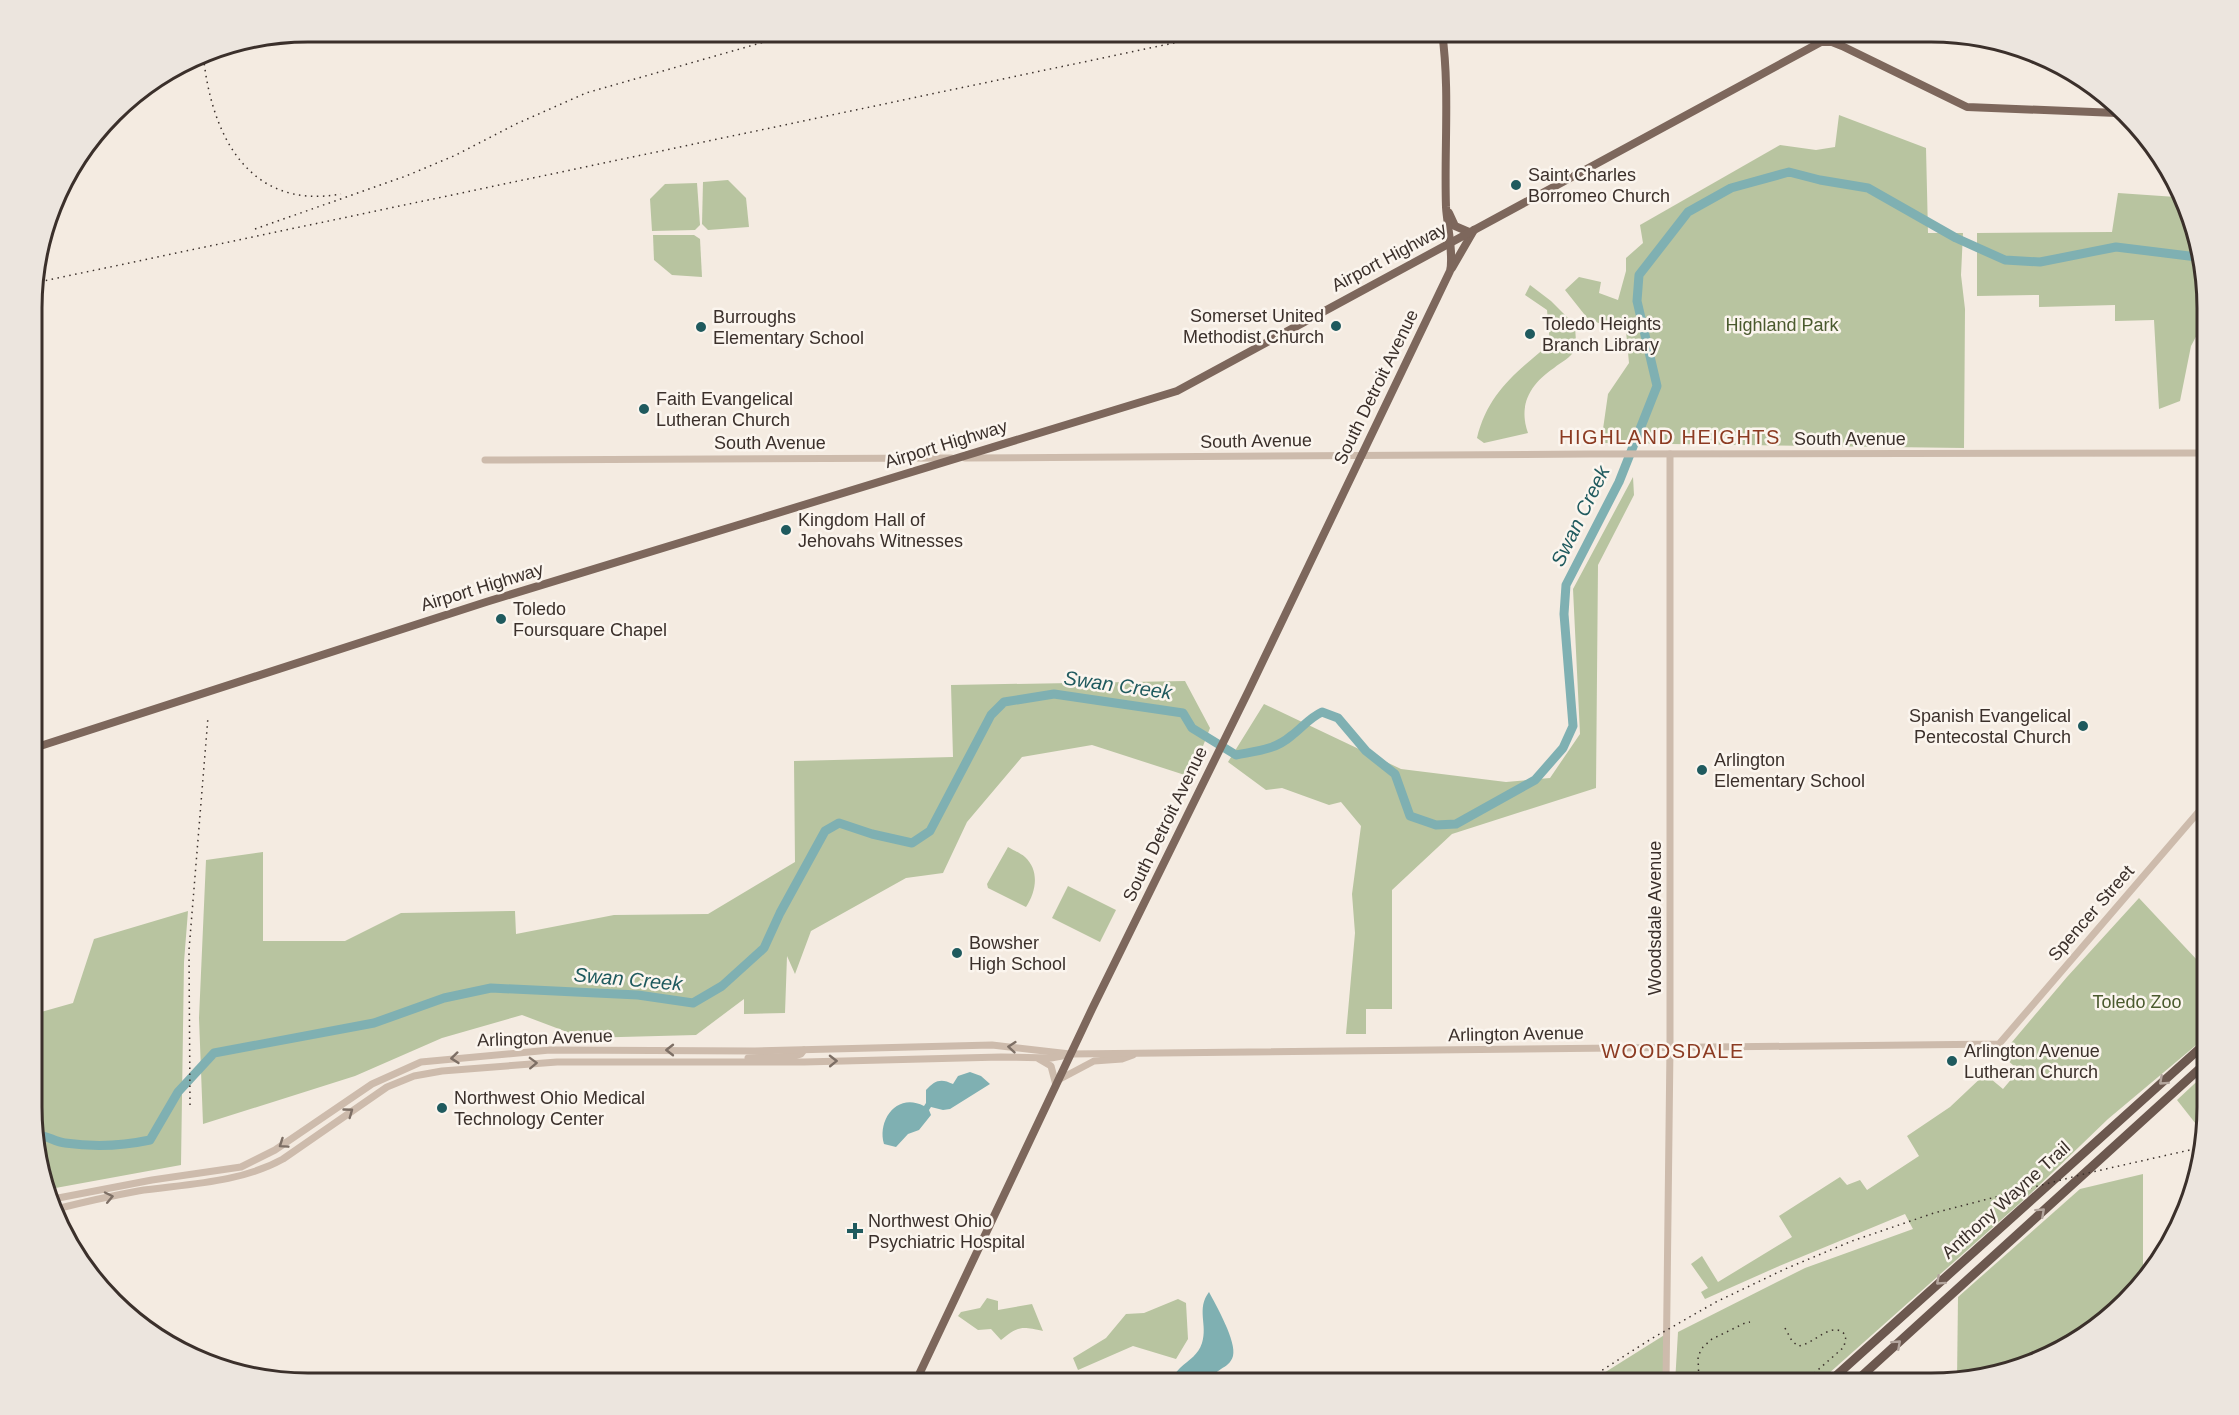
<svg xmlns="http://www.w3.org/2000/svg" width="2239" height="1415" font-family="Helvetica,sans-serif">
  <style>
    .green { fill: #b8c4a0 }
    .water { fill: #7fb0b2 }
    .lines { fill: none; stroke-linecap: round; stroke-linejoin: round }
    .river { stroke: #7fb0b2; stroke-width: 9 }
    .tertiary { stroke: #cdbbac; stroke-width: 7 }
    .primary { stroke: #7d675c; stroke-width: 8 }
    .trunk { stroke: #6c584f; stroke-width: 9 }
    .rail { stroke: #3b302b; stroke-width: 1.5; stroke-dasharray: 1.5 4.5; stroke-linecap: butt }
    .oneway { stroke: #7d6f65 }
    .oneway2 { stroke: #b4a69e }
    .poi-dot { fill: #1f5a5e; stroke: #fbf5ee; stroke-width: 2 }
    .labels { text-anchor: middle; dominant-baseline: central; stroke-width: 5; stroke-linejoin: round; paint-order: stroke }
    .poi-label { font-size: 18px; fill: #3b302b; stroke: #fbf5ee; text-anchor: start }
    .street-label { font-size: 18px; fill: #3b302b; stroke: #fbf5ee }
    .park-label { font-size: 18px; fill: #4a5a2e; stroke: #fbf5ee }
    .neighbourhood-label { font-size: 20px; letter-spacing: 1.5px; fill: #8c3b22; stroke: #fbf5ee }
    .water-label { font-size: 20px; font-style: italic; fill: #1f5a5e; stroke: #fbf5ee }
    .rim { fill: none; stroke: #3b302b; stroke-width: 3 }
  </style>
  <rect width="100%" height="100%" fill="#f4ebe1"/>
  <!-- green -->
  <g class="green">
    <polygon points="1839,115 1926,148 1928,233 1963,233 1961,275 1965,309 1964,448 1601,443 1608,394 1629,363 1625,320 1616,319 1604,325 1588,319 1565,290 1579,277 1601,282 1599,293 1618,300 1626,271 1626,258 1643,243 1640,225 1780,145 1816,150 1835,147"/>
    <polygon points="728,180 746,198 749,227 708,230 702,224 703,182"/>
    <polygon points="697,183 700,225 695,230 652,231 650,199 665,184"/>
    <polygon points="2118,193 2176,197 2187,226 2207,290 2207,316 2191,346 2180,401 2159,409 2154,320 2115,321 2115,305 2039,307 2039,295 1977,296 1977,233 2112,232"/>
    <polygon points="653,235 694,235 700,239 702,277 672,275 654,260"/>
    <path d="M1530,285L1551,301L1575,325C1575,332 1577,343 1575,349C1571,358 1561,362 1554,368C1530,384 1518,405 1528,433L1484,443L1477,438C1488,393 1516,372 1550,344L1547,310L1525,295Z"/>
    <polygon points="1633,477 1634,495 1598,565 1596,788 1452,834 1392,890 1392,1009 1366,1009 1366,1034 1346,1034 1355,933 1352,894 1361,826 1341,802 1329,805 1282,788 1266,790 1228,762 1264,704 1401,769 1506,782 1550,778 1580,734 1573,589"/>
    <polygon points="1185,681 1210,728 1191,777 1092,745 1022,757 967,822 943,873 906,878 811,931 795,974 787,956 785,1013 744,1014 744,999 696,1035 583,1038 522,1015 442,1038 355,1076 203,1124 199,1018 206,860 263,852 263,941 345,941 401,913 515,911 516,934 614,915 708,914 795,862 794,761 953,757 951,685"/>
    <path d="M1008,847C1013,850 1020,853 1025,857C1040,871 1036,892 1026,907L988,888L987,884Z"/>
    <polygon points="1068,886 1116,910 1100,942 1052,918"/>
    <polygon points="2139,898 2198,961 2207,973 2207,1036 2108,1119 2028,1196 1818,1383 1675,1383 1678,1332 1805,1268 1913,1229 1905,1214 1777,1267 1705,1299 1701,1292 1708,1288 1691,1264 1702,1256 1718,1282 1792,1237 1779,1216 1840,1177 1847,1185 1860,1180 1867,1190 1919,1156 1907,1136 1950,1107 1985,1074 2003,1089 2019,1070 2001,1055 2067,977"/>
    <polygon points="188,911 184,962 181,1165 50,1189 34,1143 34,1014 73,1003 94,939"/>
    <polygon points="2207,1072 2207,1125 2205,1132 2203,1133 2177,1100"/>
    <polygon points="2143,1174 2143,1277 2069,1347 1957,1380 1958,1297 2080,1189"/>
    <path d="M987,1298L998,1301V1310L1032,1304L1043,1331C1021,1326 1018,1326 1001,1340L991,1329L978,1330L958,1316L961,1312L980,1308Z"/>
    <polygon points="1178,1299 1186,1303 1188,1339 1176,1359 1133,1346 1078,1370 1073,1358 1106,1338 1126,1314 1144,1313"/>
    <polygon points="1666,1334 1666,1383 1588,1383"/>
  </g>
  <!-- water -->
  <g class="water">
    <path d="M970,1072L981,1076L990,1084L950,1109L943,1110L931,1107L929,1110L931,1115L919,1130L908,1134L896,1147L884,1144C877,1120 897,1092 924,1106L926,1103V1090C935,1080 941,1078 953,1084L958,1076Z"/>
    <path d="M1209,1292C1216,1305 1237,1342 1233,1356C1231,1363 1226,1366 1221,1369C1201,1384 1192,1383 1168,1383C1172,1378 1176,1372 1180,1368C1190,1359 1198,1355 1202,1343C1208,1325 1196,1309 1209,1292Z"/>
  </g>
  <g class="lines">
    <!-- river -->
    <path class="river" d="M34,1135C46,1134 54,1142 65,1143C94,1147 122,1146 150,1140L178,1092L214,1053L374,1023L444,998L491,988L638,995L693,1003L722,986L764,948L780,913L825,831L839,823L872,834L912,843L930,831L991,715L1004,702L1054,694L1183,713L1192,728L1236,755C1256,751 1275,750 1291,736C1302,728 1309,718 1322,712L1338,718L1366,751L1395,774L1410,816L1436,825L1456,824L1535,780L1563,748L1573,726L1564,614L1566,585L1619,482L1657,386L1637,301L1639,275L1688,212L1731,188L1789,172L1820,180L1868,188L1956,238L2005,260L2040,262L2116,247L2197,257"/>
    <!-- tertiary -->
    <g class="tertiary">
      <polyline points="965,458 1589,454 2207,453"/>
      <polyline points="485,460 951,458"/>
      <polyline points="748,1058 795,1056 801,1054 804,1050"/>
      <polyline points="1039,1059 1051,1066 1056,1085"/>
      <polyline points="1060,1079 1094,1061 1122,1059 1133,1055"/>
      <polyline points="53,1199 152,1180 241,1167 275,1150 372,1084 421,1062 550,1050 755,1051 992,1045 1070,1054 1999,1044 2207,802"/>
      <path d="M56,1209C84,1202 111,1196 138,1191C187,1184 240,1183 283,1159L387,1087L414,1076L442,1071L557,1062H804L1001,1057L1051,1058L1062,1056"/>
      <polyline points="1666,1383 1670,1047 1670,454"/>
    </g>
    <!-- primary -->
    <g class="primary">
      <polyline points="1449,213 1455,226 1469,232"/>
      <polyline points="1452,268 1474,230"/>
      <polyline points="34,748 486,602 1177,391 1821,42 1832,42 1842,46 1967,107 2117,113"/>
      <path d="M915,1383L1092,1009L1249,690L1450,271C1454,256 1447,224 1446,207C1444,149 1450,89 1442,32"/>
    </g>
    <!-- trunk -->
    <g class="trunk">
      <polyline points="1828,1383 2207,1042"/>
      <polyline points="1854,1383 2207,1062"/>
    </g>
    <!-- rail -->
    <g class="rail">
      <path d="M203,52C210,132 247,211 341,194"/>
      <polyline points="255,229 406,176 456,155 516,124 586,93 799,32"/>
      <polyline points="34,283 1226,32"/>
      <polyline points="190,1105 189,950 208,717"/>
      <path d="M1785,1328L1792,1341L1798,1346C1814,1345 1833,1318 1846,1336L1844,1347L1803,1383"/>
      <polyline points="1582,1383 1651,1339 1716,1302 1785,1269 1852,1241 1934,1213 2088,1173 2203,1147"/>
      <polyline points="1699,1383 1698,1356 1703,1347 1712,1339 1745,1323 1750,1322"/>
    </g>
  </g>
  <!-- one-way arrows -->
  <defs><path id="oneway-chevron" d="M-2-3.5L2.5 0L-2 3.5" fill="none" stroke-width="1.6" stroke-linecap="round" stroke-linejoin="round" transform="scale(1.5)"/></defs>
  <g class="oneway">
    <use href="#oneway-chevron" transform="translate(1012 1047) rotate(-175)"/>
    <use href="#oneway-chevron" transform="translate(670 1050) rotate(-180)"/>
    <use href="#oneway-chevron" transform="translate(455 1058) rotate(174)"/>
    <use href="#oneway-chevron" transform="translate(833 1061) rotate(-1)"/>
    <use href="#oneway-chevron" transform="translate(533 1063) rotate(-2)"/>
    <use href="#oneway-chevron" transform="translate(349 1112) rotate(-36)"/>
    <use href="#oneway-chevron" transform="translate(283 1144) rotate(146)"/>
    <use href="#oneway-chevron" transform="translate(109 1197) rotate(-12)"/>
  </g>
  <g class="oneway2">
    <use href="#oneway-chevron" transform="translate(2163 1081) rotate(138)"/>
    <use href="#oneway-chevron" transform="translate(2041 1212) rotate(-42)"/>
    <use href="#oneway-chevron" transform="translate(1940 1281) rotate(138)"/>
    <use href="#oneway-chevron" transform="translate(1897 1344) rotate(-42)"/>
  </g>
  <!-- markers -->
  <g class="poi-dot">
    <circle cx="1516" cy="185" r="6"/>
    <circle cx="1336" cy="326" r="6"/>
    <circle cx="701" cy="327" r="6"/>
    <circle cx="1530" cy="334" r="6"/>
    <circle cx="644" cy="409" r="6"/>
    <circle cx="786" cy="530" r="6"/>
    <circle cx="501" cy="619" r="6"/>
    <circle cx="2083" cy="726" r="6"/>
    <circle cx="1702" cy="770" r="6"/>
    <circle cx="957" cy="953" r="6"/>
    <circle cx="1952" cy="1061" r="6"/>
    <circle cx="442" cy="1108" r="6"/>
    <path d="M852 1222h6v6h6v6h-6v6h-6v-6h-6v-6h6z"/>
  </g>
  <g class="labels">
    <!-- poi labels -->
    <g class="poi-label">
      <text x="1528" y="175">Saint Charles<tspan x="1528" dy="21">Borromeo Church</tspan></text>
      <text x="1324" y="316" text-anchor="end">Somerset United<tspan x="1324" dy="21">Methodist Church</tspan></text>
      <text x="713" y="317">Burroughs<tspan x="713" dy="21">Elementary School</tspan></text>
      <text x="1542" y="324">Toledo Heights<tspan x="1542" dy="21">Branch Library</tspan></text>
      <text x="656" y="399">Faith Evangelical<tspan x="656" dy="21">Lutheran Church</tspan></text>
      <text x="798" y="520">Kingdom Hall of<tspan x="798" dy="21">Jehovahs Witnesses</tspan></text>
      <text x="513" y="609">Toledo<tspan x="513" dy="21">Foursquare Chapel</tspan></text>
      <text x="2071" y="716" text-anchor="end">Spanish Evangelical<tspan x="2071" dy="21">Pentecostal Church</tspan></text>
      <text x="1714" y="760">Arlington<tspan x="1714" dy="21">Elementary School</tspan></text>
      <text x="969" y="943">Bowsher<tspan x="969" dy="21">High School</tspan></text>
      <text x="1964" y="1051">Arlington Avenue<tspan x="1964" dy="21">Lutheran Church</tspan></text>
      <text x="454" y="1098">Northwest Ohio Medical<tspan x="454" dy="21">Technology Center</tspan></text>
      <text x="868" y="1221">Northwest Ohio<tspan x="868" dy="21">Psychiatric Hospital</tspan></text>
    </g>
    <!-- street labels -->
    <g class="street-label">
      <text transform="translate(1389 257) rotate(-28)">Airport Highway</text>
      <text transform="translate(1376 387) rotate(-64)">South Detroit Avenue</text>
      <text x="1850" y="439">South Avenue</text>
      <text transform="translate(1256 441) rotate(-1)">South Avenue</text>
      <text x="770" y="443">South Avenue</text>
      <text transform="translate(946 444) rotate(-17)">Airport Highway</text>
      <text transform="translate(482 587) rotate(-17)">Airport Highway</text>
      <text transform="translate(1165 824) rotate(-64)">South Detroit Avenue</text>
      <text transform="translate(2091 913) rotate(-49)">Spencer Street</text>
      <text transform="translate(1655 918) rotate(-90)">Woodsdale Avenue</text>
      <text transform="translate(1516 1034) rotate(-1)">Arlington Avenue</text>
      <text transform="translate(545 1038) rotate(-2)">Arlington Avenue</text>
      <text transform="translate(2006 1200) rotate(-42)">Anthony Wayne Trail</text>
    </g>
    <!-- park labels -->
    <g class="park-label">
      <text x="1782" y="325">Highland Park</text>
      <text x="2137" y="1002">Toledo Zoo</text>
    </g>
    <!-- neighbourhood labels -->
    <g class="neighbourhood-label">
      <text x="1670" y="437">HIGHLAND HEIGHTS</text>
      <text x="1673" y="1051">WOODSDALE</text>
    </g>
    <!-- water labels -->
    <g class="water-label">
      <text transform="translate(1580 516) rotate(-64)">Swan Creek</text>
      <text transform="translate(1118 685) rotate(8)">Swan Creek</text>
      <text transform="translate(628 979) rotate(5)">Swan Creek</text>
    </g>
  </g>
  <!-- crop -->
  <path d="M0 0H2239V1415H0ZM308 42H1931A266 266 0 0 1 2197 308V1107A266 266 0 0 1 1931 1373H308A266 266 0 0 1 42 1107V308A266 266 0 0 1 308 42Z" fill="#ece5de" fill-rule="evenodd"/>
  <path class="rim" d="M308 42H1931A266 266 0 0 1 2197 308V1107A266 266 0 0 1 1931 1373H308A266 266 0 0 1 42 1107V308A266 266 0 0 1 308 42Z"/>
</svg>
